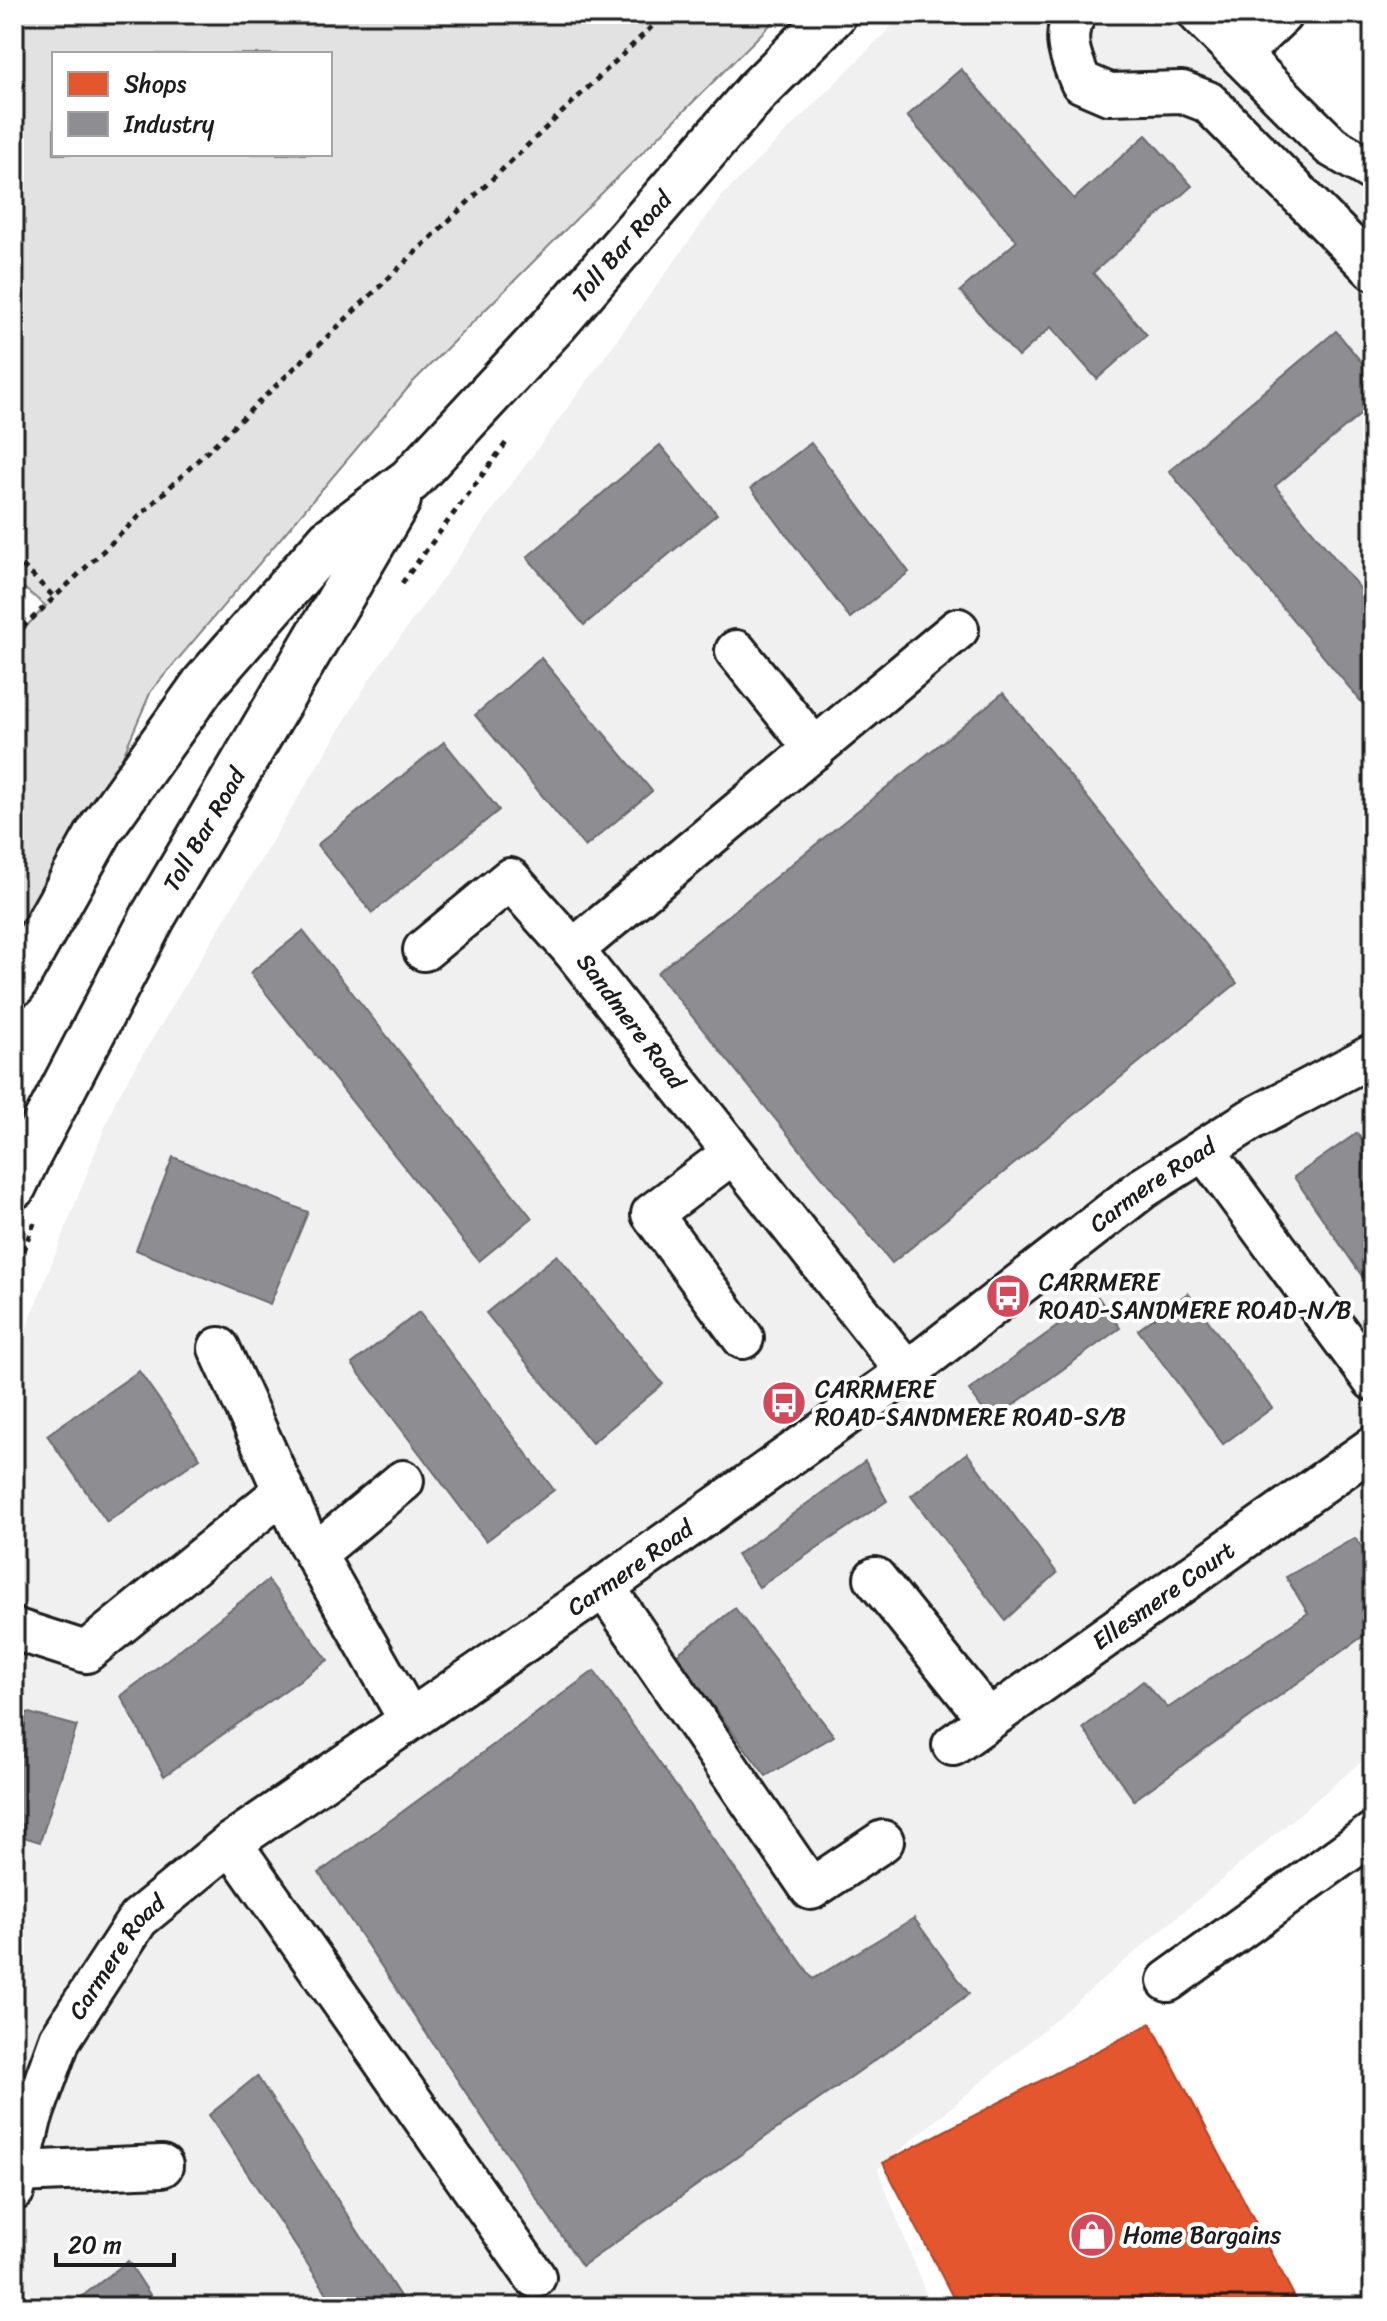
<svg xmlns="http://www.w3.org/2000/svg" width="1387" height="2321" font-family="Sriracha,sans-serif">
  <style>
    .built { fill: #f0f0f0 }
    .green { fill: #e2e2e2; stroke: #7f7f7f; stroke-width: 2; fill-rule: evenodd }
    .shops { fill: #e4572e; stroke: #a84529; stroke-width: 2 }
    .industry { fill: #8d8d92; stroke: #6b6b6f; stroke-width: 2 }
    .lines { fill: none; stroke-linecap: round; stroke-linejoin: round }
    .minor-casing { stroke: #1c1c1c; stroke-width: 46 }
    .major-casing { stroke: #1c1c1c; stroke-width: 50 }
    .path { stroke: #1c1c1c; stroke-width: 5; stroke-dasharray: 6 6; stroke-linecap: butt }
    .minor { stroke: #fff; stroke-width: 40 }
    .major { stroke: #fff; stroke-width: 44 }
    .labels { text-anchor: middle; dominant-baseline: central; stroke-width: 8; stroke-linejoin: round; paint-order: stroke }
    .street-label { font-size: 24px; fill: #1c1c1c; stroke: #fff }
    .poi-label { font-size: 24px; fill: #1c1c1c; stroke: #fff; text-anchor: start }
  </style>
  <rect width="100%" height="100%" fill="#fff"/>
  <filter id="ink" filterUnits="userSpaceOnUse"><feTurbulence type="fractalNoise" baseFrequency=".0125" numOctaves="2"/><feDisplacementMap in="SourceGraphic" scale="16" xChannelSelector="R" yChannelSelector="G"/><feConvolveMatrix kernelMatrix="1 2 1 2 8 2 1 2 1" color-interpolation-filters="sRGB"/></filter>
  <g filter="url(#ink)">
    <!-- built -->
    <polygon class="built" points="904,14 1234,14 1373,155 1373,1752 878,2169 931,2307 14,2307 14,1360 116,1099 373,674 722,196"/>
    <!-- green -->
    <path class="green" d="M14,14H781L413,382L151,691L14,1007V639L46,606L14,580ZM54,54H330V154H54Z"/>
    <!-- shops -->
    <polygon class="shops" points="1151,2023 1300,2307 958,2307 883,2163"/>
    <!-- industry -->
    <g class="industry">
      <polygon points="961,69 1074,199 1146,135 1192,186 1093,273 1147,335 1097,379 1051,327 1018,357 960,291 1017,241 907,116"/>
      <polygon points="1336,331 1373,376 1373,404 1275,486 1373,604 1373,716 1169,471"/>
      <polygon points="811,443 909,572 850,618 751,488"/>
      <polygon points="660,445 717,514 584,625 527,557"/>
      <polygon points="541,658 652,791 585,847 475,715"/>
      <polygon points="1003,693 1237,983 892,1263 657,973"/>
      <polygon points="444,742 499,810 372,913 317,845"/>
      <polygon points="303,931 532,1218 479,1261 250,973"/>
      <polygon points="1357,1133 1373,1156 1373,1292 1294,1177"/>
      <polygon points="173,1157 308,1212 270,1304 136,1250"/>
      <polygon points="557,1255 663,1384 592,1443 486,1313"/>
      <polygon points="1188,1293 1272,1408 1223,1444 1138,1330"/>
      <polygon points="1098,1297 1120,1328 991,1421 969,1390"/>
      <polygon points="419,1312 554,1490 486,1541 352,1364"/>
      <polygon points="139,1371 200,1458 107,1522 47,1435"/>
      <polygon points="967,1453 1057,1573 1005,1620 911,1496"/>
      <polygon points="865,1461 887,1501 759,1587 737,1555"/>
      <polygon points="1355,1538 1373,1562 1373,1629 1134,1800 1083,1728 1143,1681 1168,1708 1308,1613 1286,1577"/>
      <polygon points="268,1580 328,1660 164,1776 121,1696"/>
      <polygon points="735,1608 834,1736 766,1776 675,1656"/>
      <polygon points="594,1671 813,1979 914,1918 969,1994 582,2266 319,1873"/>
      <polygon points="14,1709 77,1726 40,1842 14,1834"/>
      <polygon points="257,2076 407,2307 336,2307 209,2115"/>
      <polygon points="128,2261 158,2307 74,2307 72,2304"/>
    </g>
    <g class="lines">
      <!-- minor casing -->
      <g class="minor-casing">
        <g id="minor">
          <path d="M1076,14C1060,35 1072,61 1081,82L1109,94L1182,92L1208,102L1373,269"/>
          <polyline points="1199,14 1331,146 1373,171"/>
          <polyline points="1240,54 1282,14"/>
          <polyline points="736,651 815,749"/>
          <polyline points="424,950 510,879 573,950"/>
          <polyline points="1204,1150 1373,1380"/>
          <polyline points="733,1153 652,1214 743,1338"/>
          <polyline points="219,1348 303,1533 409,1719"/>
          <polyline points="907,1372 573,950 958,629"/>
          <polyline points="315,1554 403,1481"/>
          <polyline points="875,1578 988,1719"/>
          <polyline points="604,1587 811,1889 883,1841"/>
          <polyline points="14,1629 86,1652 284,1491"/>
          <path id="s1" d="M953,1745L1373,1447"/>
          <polyline points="231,1843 535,2277"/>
          <polyline points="1168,1981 1373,1833"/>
          <polyline points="18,2172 162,2166"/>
          <path id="s2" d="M14,2190L31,2119L60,2039L138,1919L231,1843L604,1587L907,1372L1143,1188L1252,1119L1373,1055"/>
        </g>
      </g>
      <!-- major casing -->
      <g class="major-casing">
        <g id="major">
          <path id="s3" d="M14,984L102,827L204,684L330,540L410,480L555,324L757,91L834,14"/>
          <path id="s4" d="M14,1186L28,1156L154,915L398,500"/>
        </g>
      </g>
      <!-- path -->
      <g class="path">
        <polyline points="14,557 54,597"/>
        <polyline points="402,583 506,443"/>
        <polyline points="14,636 665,14"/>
        <polyline points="14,1273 35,1221"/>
      </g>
      <!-- minor -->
      <use href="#minor" class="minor"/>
      <!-- major -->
      <use href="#major" class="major"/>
    </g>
  </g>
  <!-- icons -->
  <defs>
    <g id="bus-disc" transform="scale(2.3)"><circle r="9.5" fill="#d1495b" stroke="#fff"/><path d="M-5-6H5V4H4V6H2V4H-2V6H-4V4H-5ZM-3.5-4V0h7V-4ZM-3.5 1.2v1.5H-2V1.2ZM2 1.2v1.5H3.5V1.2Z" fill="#fff"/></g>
    <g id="shop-disc" transform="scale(2.3)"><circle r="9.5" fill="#d1495b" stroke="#fff"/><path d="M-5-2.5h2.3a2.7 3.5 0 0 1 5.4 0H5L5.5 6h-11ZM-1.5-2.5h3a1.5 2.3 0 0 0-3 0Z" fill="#fff"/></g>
  </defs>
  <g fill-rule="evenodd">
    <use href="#bus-disc" x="1008" y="1296"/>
    <use href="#bus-disc" x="784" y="1403"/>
    <use href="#shop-disc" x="1092" y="2235"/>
  </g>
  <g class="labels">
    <!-- street labels -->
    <g class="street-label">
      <text stroke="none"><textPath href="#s3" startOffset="962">Toll Bar Road</textPath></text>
      <text stroke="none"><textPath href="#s4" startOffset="404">Toll Bar Road</textPath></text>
      <text transform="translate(631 1021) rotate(53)">Sandmere Road</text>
      <text stroke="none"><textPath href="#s2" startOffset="1554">Carmere Road</textPath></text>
      <text stroke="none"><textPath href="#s2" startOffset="906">Carmere Road</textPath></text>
      <text stroke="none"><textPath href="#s1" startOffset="258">Ellesmere Court</textPath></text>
      <text stroke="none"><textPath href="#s2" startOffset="258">Carmere Road</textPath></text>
    </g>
    <!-- poi labels -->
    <g class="poi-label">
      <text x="1039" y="1282">CARRMERE<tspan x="1039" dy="28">ROAD-SANDMERE ROAD-N/B</tspan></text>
      <text x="815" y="1389">CARRMERE<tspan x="815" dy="28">ROAD-SANDMERE ROAD-S/B</tspan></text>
      <text x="1123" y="2235">Home Bargains</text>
    </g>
  </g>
  <!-- margin -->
  <rect width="1387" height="2321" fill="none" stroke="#fff" stroke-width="48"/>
  <rect x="24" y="24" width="1339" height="2273" fill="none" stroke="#1c1c1c" stroke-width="3" filter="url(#ink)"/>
  <!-- legend -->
  <rect x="52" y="52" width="280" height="104" fill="#ffffff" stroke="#a4a4a4" stroke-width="2"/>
  <rect x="68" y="72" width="40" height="24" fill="#e4572e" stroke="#a4a4a4" stroke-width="2"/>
  <text x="124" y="92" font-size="24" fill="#1c1c1c">Shops</text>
  <rect x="68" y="112" width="40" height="24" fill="#8d8d92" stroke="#a4a4a4" stroke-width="2"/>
  <text x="124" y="132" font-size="24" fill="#1c1c1c">Industry</text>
  <!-- scale -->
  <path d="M56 2253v12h118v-12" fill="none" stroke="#1c1c1c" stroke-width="4"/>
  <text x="68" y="2253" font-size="24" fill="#1c1c1c" stroke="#ffffff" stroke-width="6" paint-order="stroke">20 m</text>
</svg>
